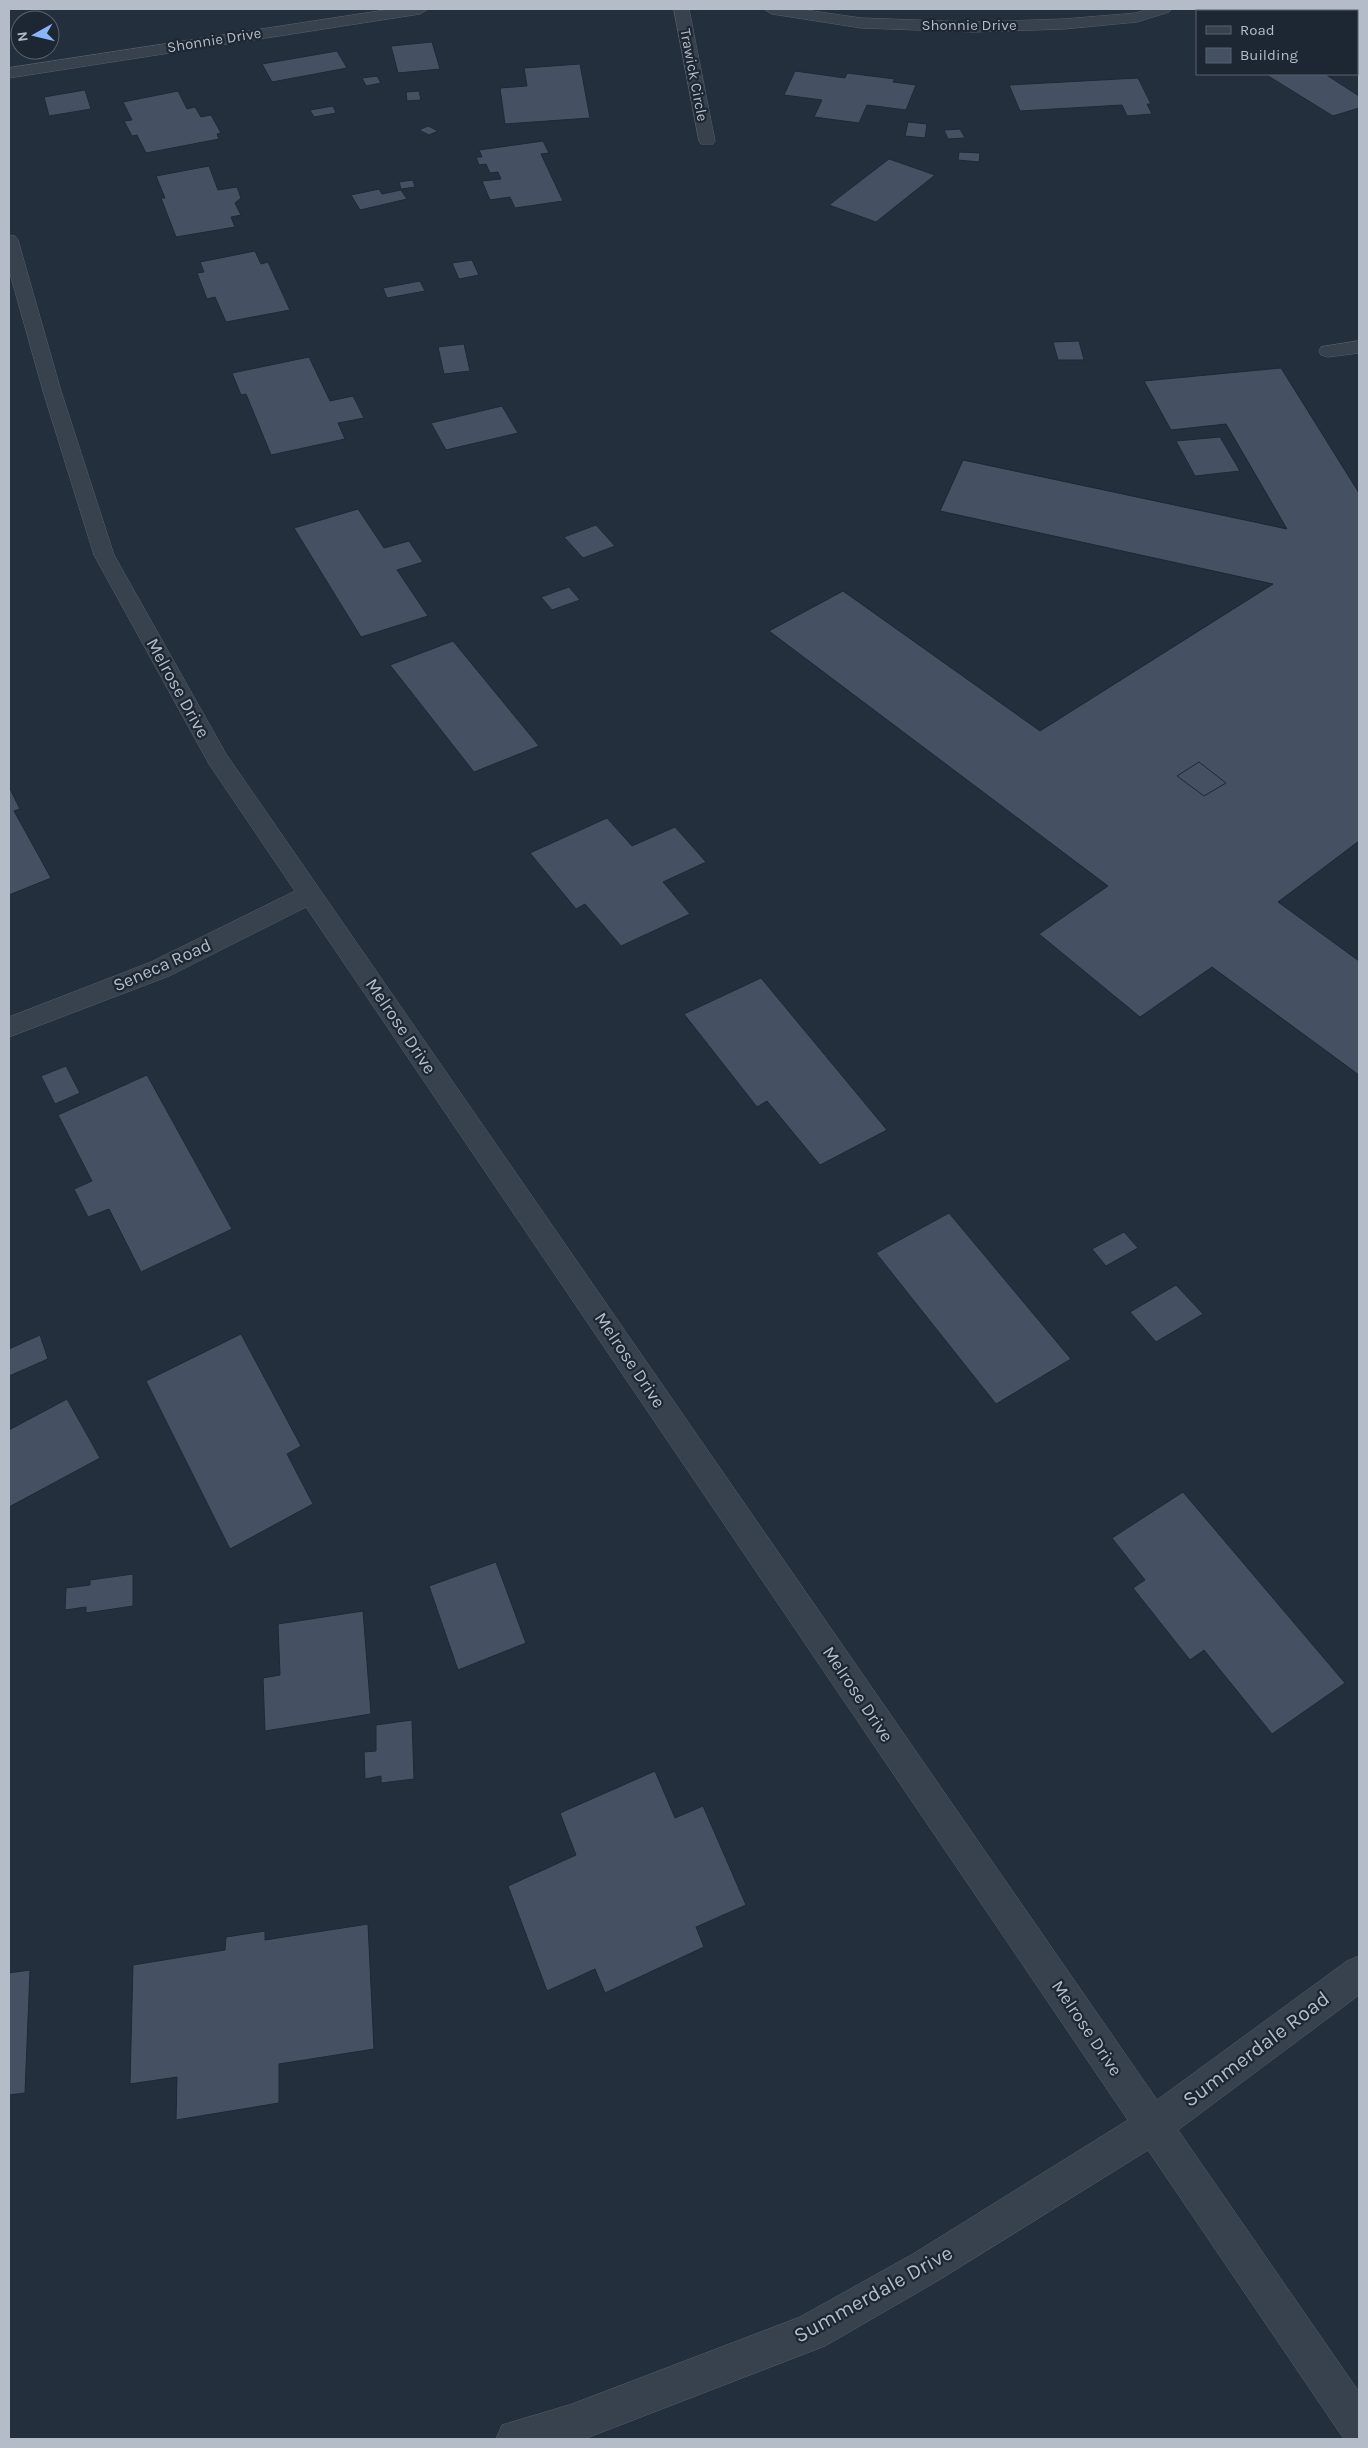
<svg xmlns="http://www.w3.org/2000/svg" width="1368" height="2448" font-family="Karla,sans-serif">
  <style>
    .building { fill: #455162; stroke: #1f2835 }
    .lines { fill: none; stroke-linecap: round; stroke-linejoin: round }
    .lane-casing { stroke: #565f6c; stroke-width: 1 }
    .street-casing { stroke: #565f6c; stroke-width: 1 }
    .lane { fill: #38414e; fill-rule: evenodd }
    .street { fill: #38414e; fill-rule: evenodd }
    .labels { text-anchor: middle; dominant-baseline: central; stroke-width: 4.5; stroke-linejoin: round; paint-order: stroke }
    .far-street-label { font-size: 15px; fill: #b4bcc9; stroke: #1d2633 }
    .street-label { font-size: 18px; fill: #b4bcc9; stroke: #1d2633 }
    .near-street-label { font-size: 21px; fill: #b4bcc9; stroke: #1d2633 }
  </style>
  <rect width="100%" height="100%" fill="#242f3e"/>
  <!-- building -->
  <g class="building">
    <polygon points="432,42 440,69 398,73 391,46"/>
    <polygon points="337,51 347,68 272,82 262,64"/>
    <polygon points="580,64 590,118 505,124 500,88 527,86 524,68"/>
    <polygon points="795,71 845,78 847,73 895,79 893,82 916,85 906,110 867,105 859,123 814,117 822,100 784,95"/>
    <polygon points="1265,74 1325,74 1359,96 1359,108 1333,116"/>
    <polygon points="377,76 381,83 366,86 362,78"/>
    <polygon points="1138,78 1151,104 1147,104 1152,114 1127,116 1122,105 1020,111 1009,85"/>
    <polygon points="85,90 91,109 49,116 44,97"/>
    <polygon points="178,91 187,109 195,107 201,117 211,115 221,133 217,134 219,139 146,153 137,135 132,136 124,121 132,120 123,102"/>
    <polygon points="419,91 421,100 407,101 406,92"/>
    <polygon points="333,106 336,113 314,117 310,110"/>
    <polygon points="908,122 927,124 925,138 905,136"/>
    <polygon points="428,126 438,131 429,135 419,130"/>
    <polygon points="960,129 965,138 948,139 944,130"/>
    <polygon points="543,141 549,153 541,154 563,201 515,208 510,197 490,200 482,181 501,179 498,172 490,173 486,164 479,165 476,157 482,157 479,150"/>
    <polygon points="959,152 980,153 979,162 958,160"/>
    <polygon points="889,159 935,175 876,222 829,205"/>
    <polygon points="209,166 218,190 237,187 241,198 235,203 241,215 231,217 235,227 176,237 161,198 165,198 156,176"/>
    <polygon points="413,180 415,187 401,189 399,182"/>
    <polygon points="379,189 382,194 401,190 407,199 360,210 351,195"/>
    <polygon points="255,251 261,264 268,262 290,310 226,322 215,297 207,299 197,273 204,272 200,262"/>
    <polygon points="472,260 479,275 459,279 452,263"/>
    <polygon points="420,281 425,291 387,298 383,288"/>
    <polygon points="1079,341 1084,360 1058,360 1053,342"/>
    <polygon points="464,344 470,371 444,374 438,347"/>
    <polygon points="309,357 330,401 353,396 364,418 338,423 345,439 271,455 246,394 241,395 232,373"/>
    <polygon points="1281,368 1359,493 1359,650 1348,631 1115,785 1192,839 1320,750 1359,746 1359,841 1278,902 1359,961 1359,1075 1212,967 1140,1017 1039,934 1108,886 769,631 843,591 1040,731 1273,584 940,511 963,460 1287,529 1226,424 1171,430 1144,381"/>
    <polygon points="1281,368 1359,493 1359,841 1278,902 1359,961 1359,1075 1212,967 1140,1017 1039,934 1108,886 769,631 843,591 1040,731 1273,584 940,511 963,460 1287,529 1226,424 1171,430 1144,381"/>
    <polygon points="502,406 518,433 446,450 431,423"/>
    <polygon points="1220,437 1240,471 1195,476 1176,441"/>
    <polygon points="358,509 384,548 409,541 423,562 397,570 428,616 361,637 294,528"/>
    <polygon points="596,525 615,546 583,558 564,537"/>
    <polygon points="569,587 580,600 552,610 541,597"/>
    <polygon points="453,641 535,741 539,746 474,772 390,665"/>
    <polygon points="1199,762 1226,783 1204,796 1177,776"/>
    <polygon points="9,787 20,809 14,811 51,878 9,895"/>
    <polygon points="607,818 632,846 675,827 706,862 663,882 690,914 621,946 585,904 576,909 530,853"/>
    <polygon points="761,978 887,1130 820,1165 767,1101 757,1107 684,1014"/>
    <polygon points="66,1066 80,1093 55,1104 41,1076"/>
    <polygon points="147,1075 232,1229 141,1272 109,1209 88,1217 74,1189 92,1181 58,1115"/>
    <polygon points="949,1213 1071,1359 996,1404 876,1253"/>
    <polygon points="1124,1232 1138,1248 1106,1266 1092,1249"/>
    <polygon points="1176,1285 1203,1314 1156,1342 1130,1312"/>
    <polygon points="241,1334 301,1446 287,1454 313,1504 230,1549 146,1381"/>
    <polygon points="40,1335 48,1359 9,1376 9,1349"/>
    <polygon points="67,1399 100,1458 9,1507 9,1430"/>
    <polygon points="1183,1492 1345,1683 1272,1734 1204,1650 1190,1660 1133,1588 1145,1580 1112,1538"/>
    <polygon points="496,1562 526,1643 458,1670 429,1586"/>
    <polygon points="133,1574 133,1606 86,1613 86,1607 65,1610 66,1588 90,1585 90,1580"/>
    <polygon points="363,1611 371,1714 265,1731 263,1678 280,1675 278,1624"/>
    <polygon points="412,1720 414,1779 381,1783 381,1776 365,1779 364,1752 376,1751 376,1725"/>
    <polygon points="655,1771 675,1818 703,1806 746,1905 696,1927 704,1947 605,1993 595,1969 547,1991 508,1886 576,1855 560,1813"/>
    <polygon points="368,1924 374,2049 279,2064 279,2103 176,2120 177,2077 130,2084 133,1965 225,1950 226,1937 265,1931 265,1940"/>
    <polygon points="30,1970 25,2093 9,2095 9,1973"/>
  </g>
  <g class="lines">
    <!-- lane casing -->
    <g class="lane-casing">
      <polygon id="lane" points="1359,341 1359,353 1328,357 1321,355 1319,351 1321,347"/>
    </g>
    <!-- street casing -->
    <g class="street-casing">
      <g id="street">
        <polygon points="392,9 428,9 420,14 9,78 9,68"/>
        <polygon points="674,9 689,9 715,141 713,144 701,144 699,141"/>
        <polygon points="764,9 799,9 861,18 974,22 1064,19 1136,13 1149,9 1172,9 1169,12 1137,22 1064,29 974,32 861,28 772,14"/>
        <polygon points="1318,9 1336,9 1338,11 1320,11"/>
        <polygon points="1357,22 1359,23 1359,33 1357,32"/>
        <polygon points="9,235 15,236 18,240 61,391 114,555 226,754 1157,2100 1347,1961 1359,1956 1359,1995 1178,2130 1359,2392 1359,2439 1344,2439 1148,2150 939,2280 825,2346 584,2439 496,2439 502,2425 572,2404 800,2317 913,2254 1128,2120 306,907 169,976 9,1037 9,1017 151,962 295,891 209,764 94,555 43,391 9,270"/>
      </g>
    </g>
    <!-- lane -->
    <use href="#lane" class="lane"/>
    <!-- street -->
    <use href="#street" class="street"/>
  </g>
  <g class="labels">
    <!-- far-street labels -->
    <g class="far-street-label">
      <text x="969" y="25">Shonnie Drive</text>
      <text transform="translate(214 40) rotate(-9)">Shonnie Drive</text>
      <text transform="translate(694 75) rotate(79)">Trawick Circle</text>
    </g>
    <!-- street labels -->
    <g class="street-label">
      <text transform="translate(178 688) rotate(61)">Melrose Drive</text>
      <text transform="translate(162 965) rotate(-24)">Seneca Road</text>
      <text transform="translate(401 1026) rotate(56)">Melrose Drive</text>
      <text transform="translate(630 1360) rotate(56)">Melrose Drive</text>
      <text transform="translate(858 1694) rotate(56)">Melrose Drive</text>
      <text transform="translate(1087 2028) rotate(56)">Melrose Drive</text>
    </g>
    <!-- near-street labels -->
    <g class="near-street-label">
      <text transform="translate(1256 2049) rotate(-37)">Summerdale Road</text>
      <text transform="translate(873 2294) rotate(-29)">Summerdale Drive</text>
    </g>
  </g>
  <!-- border -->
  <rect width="1368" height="2448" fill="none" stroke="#b4bcc9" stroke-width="20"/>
  <!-- legend -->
  <rect x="1196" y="10" width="162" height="65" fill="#1d2633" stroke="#59626f"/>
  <rect x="1206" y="26" width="25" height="8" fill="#38414e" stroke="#59626f"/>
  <text x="1240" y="35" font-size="15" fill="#b4bcc9">Road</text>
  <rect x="1206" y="48" width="25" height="15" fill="#455162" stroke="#59626f"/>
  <text x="1240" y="60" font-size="15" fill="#b4bcc9">Building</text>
  <!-- north arrow -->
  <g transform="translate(35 35) rotate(262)"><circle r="24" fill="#1d2633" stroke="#59626f"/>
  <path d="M0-4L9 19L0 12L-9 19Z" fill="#8ab4f8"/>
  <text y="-8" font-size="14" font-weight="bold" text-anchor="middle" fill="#b4bcc9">N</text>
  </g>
</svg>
